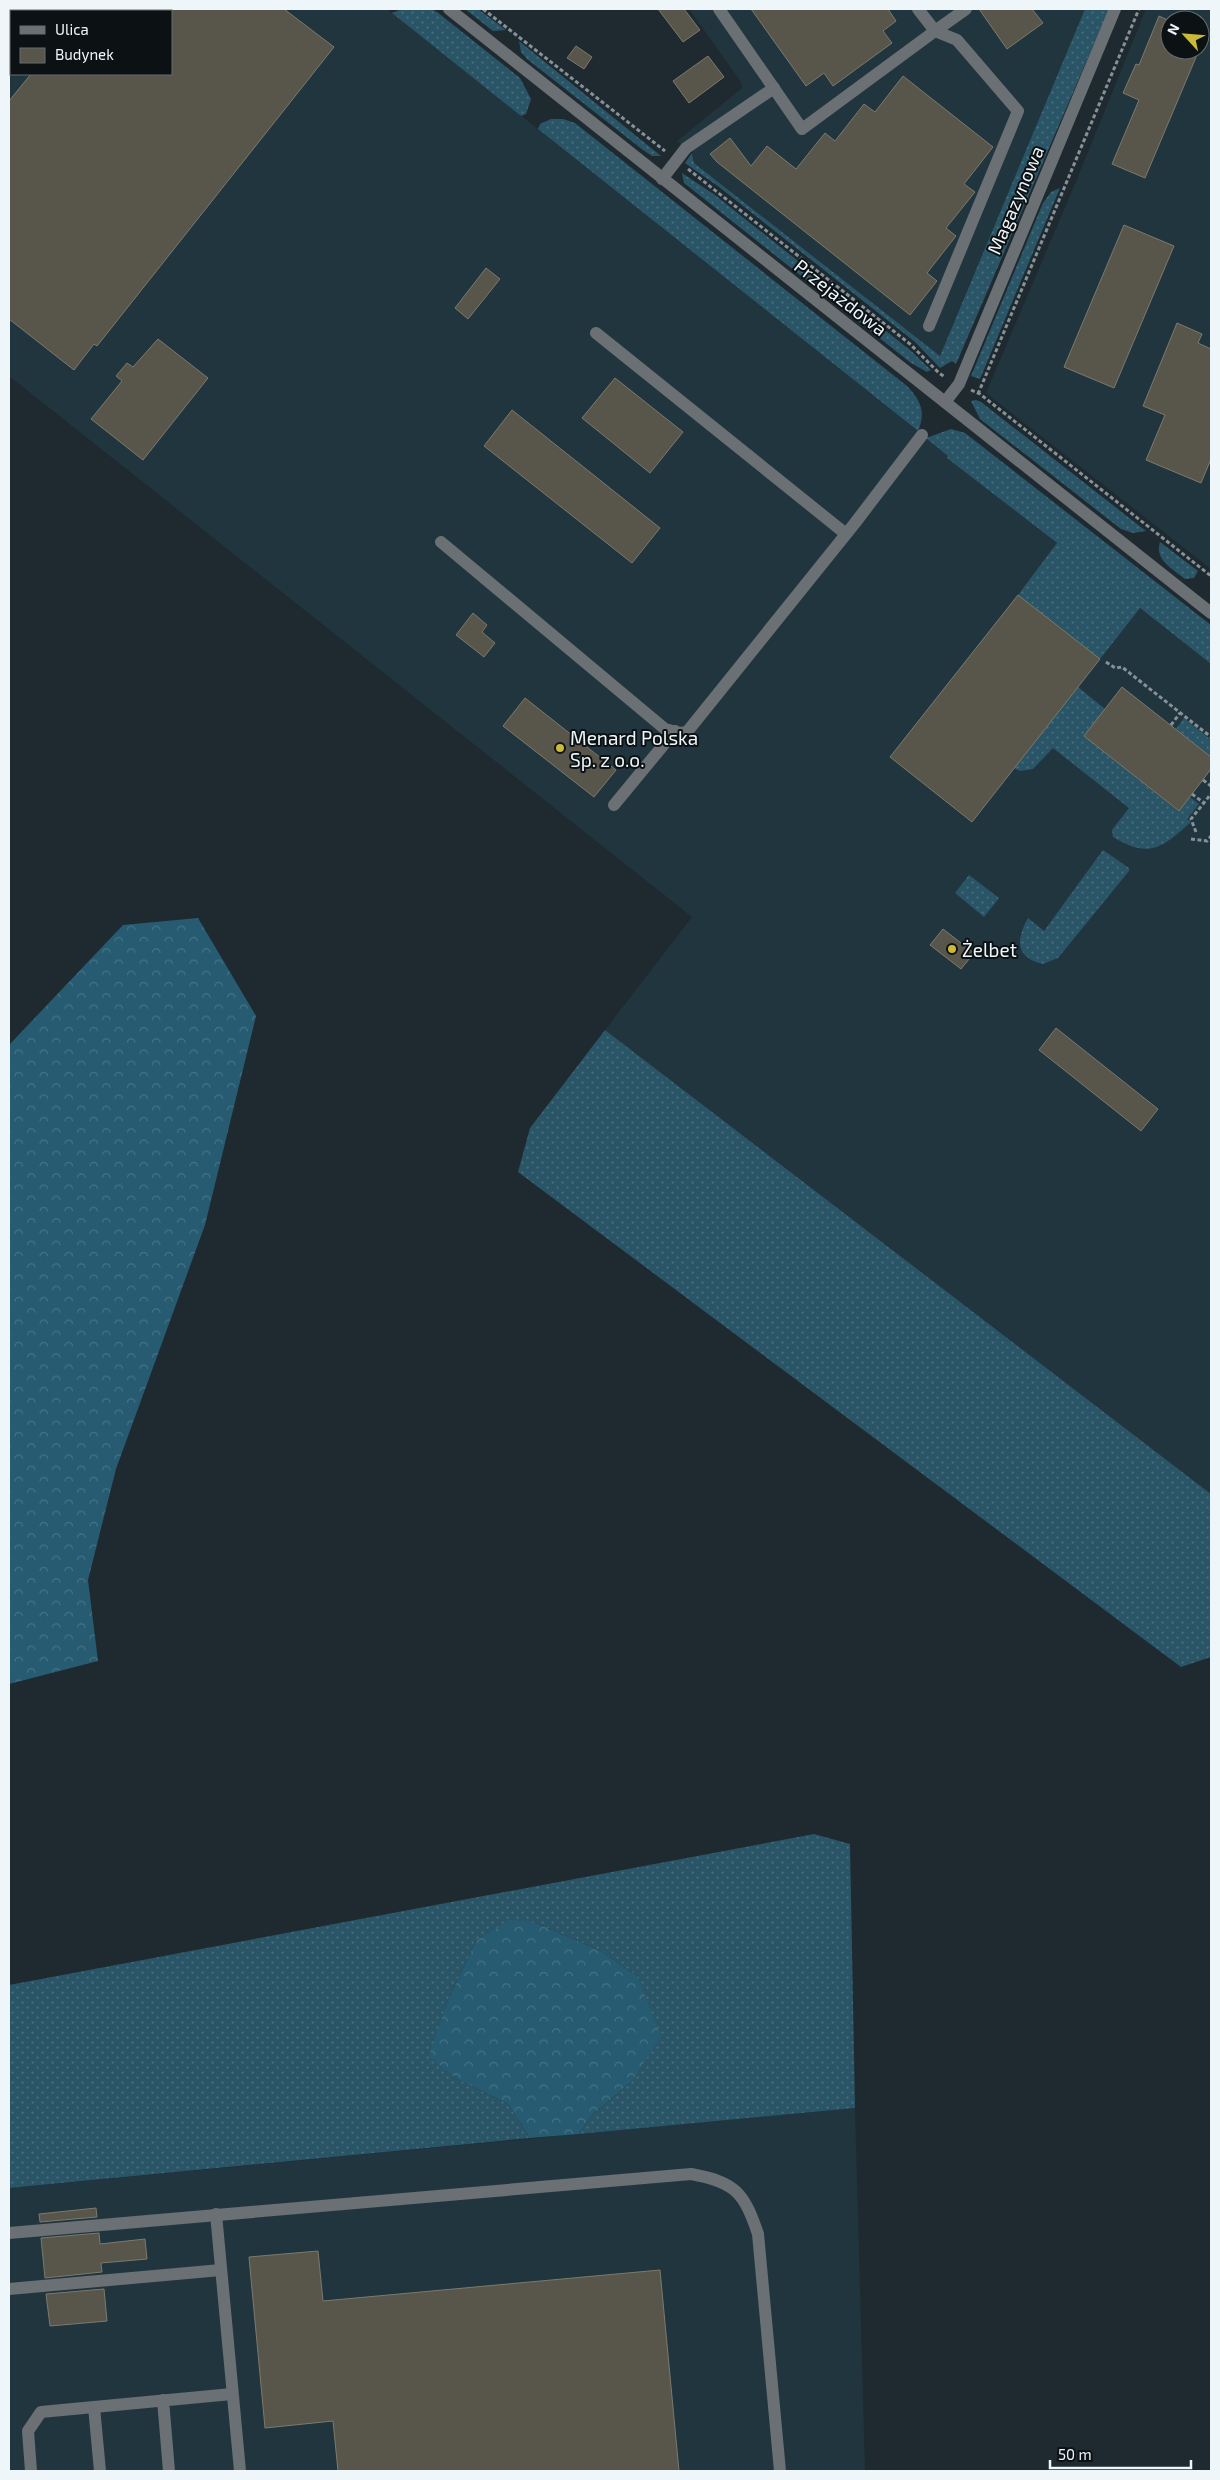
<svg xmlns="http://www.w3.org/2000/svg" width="1220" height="2480" font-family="'Exo 2',sans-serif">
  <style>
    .built { fill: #21353e; fill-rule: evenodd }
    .grass { fill: url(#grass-dots) }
    .forest { fill: url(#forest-crowns) }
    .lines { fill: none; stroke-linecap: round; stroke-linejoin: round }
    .stream { stroke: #4d8198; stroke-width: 5.5 }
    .building { fill: #58564a; stroke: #7c7a6d }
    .path { stroke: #879196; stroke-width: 3; stroke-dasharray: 4 2.5; stroke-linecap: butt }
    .minor { stroke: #6a7073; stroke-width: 12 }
    .poi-dot { fill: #cbba39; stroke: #0c1114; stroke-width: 2 }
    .labels { text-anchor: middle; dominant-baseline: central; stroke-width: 4; stroke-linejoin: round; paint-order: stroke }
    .street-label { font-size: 19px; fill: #eef6fa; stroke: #0c1114 }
    .poi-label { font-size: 19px; fill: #eef6fa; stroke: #0c1114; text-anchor: start }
  </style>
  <defs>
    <pattern id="grass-dots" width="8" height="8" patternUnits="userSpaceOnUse" patternTransform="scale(1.25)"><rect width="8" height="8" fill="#2a5567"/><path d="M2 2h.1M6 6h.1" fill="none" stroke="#496e7e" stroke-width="1.8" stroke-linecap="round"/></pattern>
    <pattern id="forest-crowns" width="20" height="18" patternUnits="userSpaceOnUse" patternTransform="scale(1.25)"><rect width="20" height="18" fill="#265b71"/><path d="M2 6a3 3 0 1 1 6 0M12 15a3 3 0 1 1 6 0" fill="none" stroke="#467386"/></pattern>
  </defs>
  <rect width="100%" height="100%" fill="#1e2a2f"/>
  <!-- built -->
  <g class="built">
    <polygon points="28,9 387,9 949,456 948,458 1211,664 1211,1494 605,1030 692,917 9,376 9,41 11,37 11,74 171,74 171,11 27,11"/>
    <polygon points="689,9 1085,9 940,356 694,163 693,153 677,141 742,88 741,82"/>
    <path d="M1146,9H1211V569L986,393L1075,184ZM1170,20H1200V50H1170Z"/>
    <polygon points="855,2108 865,2471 9,2471 9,2188"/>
  </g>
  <!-- grass -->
  <g class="grass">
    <polygon points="402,9 431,9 437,12 520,78 531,99 526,114 521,116 392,13"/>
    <polygon points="465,9 478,9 506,30 493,31"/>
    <polygon points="1085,9 1109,9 956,364 952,361 940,368 915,342 719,187 685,163 692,153 694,163 940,356"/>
    <polygon points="519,41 661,156 652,156 643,150 527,59 521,52"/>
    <path d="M551,119H563L575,123L907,386C921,401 926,412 918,431L538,129L540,124Z"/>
    <polygon points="682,173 715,195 910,350 931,370 927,372 911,363 684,183"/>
    <polygon points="1060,188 980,379 971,376 1043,203 1051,192"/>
    <polygon points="976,400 981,402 1146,531 1133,533 1121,529 980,419 971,401"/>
    <polygon points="951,429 965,433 1211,625 1211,664 1140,608 1100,659 1018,595 1057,543 947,458 948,456 926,438"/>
    <path d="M1160,542L1198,571L1194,578L1185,579C1173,569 1154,560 1160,542Z"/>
    <path d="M1078,687L1105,709L1084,736L1178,811L1190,797L1199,804L1187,819L1191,822C1162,848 1149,859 1113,837L1112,830L1129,808L1053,748L1033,769L1020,771L1014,768Z"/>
    <polygon points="1184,718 1211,740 1211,757 1176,729"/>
    <path d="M1103,850L1129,868V871L1058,958L1043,964C1015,957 1016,940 1028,918L1044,931Z"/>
    <polygon points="969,875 999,898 984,917 955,893"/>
    <polygon points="605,1030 1211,1494 1211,1657 1181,1667 518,1172 530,1128"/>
    <polygon points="814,1834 850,1844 855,2108 579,2134 591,2116 631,2082 637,1976 601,1951 536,1923 476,1941 448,2000 430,2056 455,2078 508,2104 530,2138 9,2188 9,1985"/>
  </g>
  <!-- forest -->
  <g class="forest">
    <polygon points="198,918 256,1016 205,1225 116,1469 88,1580 98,1661 9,1684 9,1045 123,925"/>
    <polygon points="510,1920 536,1923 601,1951 637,1976 661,2037 631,2082 591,2116 579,2134 530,2138 508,2104 455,2078 429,2056 448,2000 476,1941"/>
  </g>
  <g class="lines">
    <!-- stream -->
    <g class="stream">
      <polyline points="16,11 18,9"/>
      <polyline points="9,24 11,20"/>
    </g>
  </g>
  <!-- building -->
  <g class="building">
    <polygon points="171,9 284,9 334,47 97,346 94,344 74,370 9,319 9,101 31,74 171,74"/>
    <polygon points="658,9 684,9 700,30 683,42"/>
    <polygon points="751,9 888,9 896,21 883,31 892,43 833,86 824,73 806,86"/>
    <polygon points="979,9 1032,9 1043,23 1007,49"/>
    <polygon points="1159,16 1170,21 1170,50 1199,50 1145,178 1112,164 1139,100 1123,93 1136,64 1139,65"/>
    <polygon points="576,46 592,57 584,69 567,58"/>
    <polygon points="708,56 724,77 689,103 673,81"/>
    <polygon points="903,76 993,147 964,184 975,192 946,228 956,236 927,273 937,281 910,315 717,162 710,154 730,138 751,166 767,146 796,169 825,133 835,141 864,104 875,112"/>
    <polygon points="1124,225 1174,246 1114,388 1064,367"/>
    <polygon points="486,268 500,279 468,319 455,308"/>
    <polygon points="1177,323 1202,334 1198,343 1211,349 1211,459 1201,483 1146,460 1165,415 1143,406"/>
    <polygon points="158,339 208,378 143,460 91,419 122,381 116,376 127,363 133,367"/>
    <polygon points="615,378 683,432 650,473 582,418"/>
    <polygon points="512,410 660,528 632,563 484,446"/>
    <polygon points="1018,595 1100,659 972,822 890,757"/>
    <polygon points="473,613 487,625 482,632 495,643 484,657 456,635"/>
    <polygon points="1122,687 1211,757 1211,769 1179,811 1084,736"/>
    <polygon points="525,698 616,770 594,797 503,726"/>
    <polygon points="943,929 974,953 961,969 930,945"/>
    <polygon points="1056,1028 1158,1109 1141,1131 1039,1050"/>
    <polygon points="96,2208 97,2217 40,2222 39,2214"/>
    <polygon points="99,2233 100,2244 145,2239 147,2259 101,2263 102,2272 45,2278 41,2238"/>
    <polygon points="318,2251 323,2301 660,2270 679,2471 338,2471 333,2421 265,2428 249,2257"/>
    <polygon points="104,2289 107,2321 50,2326 46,2294"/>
  </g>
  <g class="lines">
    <!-- path -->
    <g class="path">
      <polyline points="483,9 665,151"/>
      <polyline points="688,169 910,344 939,373 945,377"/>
      <polyline points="971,390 980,394 1211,576"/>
      <polyline points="978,394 1139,9"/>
      <polyline points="1106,662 1115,668 1122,667 1211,737"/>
      <polyline points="1171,725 1180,713"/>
      <polyline points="1203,780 1211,786"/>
      <polyline points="1192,794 1204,803"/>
      <polyline points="1196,832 1191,819 1211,794"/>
      <polyline points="1191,839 1207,841 1211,836"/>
    </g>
    <!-- minor -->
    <g class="minor">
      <polyline points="449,9 1211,613"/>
      <polyline points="719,9 802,129 935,31 918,9"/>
      <polyline points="662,179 686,148 774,88"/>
      <polyline points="929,326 1018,111 957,40 935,31 966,9"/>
      <polyline points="596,333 846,534"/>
      <polyline points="945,402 959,384 1115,9"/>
      <polyline points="441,542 665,729 680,733 687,732 855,523 922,435"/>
      <polyline points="614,805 675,731"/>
      <polyline points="216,2214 240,2471"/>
      <path d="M9,2233L691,2174C736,2182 744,2193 758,2234L780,2471"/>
      <polyline points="9,2289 221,2270"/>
      <polyline points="163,2400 169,2471"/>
      <polyline points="94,2407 100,2471"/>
      <polyline points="31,2471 28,2431 41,2412 232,2394"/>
    </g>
  </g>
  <!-- markers -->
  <g class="poi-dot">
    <circle cx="560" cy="748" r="5"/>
    <circle cx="952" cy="949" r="5"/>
  </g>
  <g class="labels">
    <!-- street labels -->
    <g class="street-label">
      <text transform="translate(1015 200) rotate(-67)">Magazynowa</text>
      <text transform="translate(841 297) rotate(38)">Przejazdowa</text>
    </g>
    <!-- poi labels -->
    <g class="poi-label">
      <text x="570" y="737">Menard Polska<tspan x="570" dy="22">Sp. z o.o.</tspan></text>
      <text x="962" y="949">Żelbet</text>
    </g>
  </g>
  <!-- border -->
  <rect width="1220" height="2480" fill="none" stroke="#eef6fa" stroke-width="20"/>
  <!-- legend -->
  <rect x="10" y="10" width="162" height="65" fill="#0c1114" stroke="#666d70"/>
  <rect x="20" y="26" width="25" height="8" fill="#6a7073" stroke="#666d70"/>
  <text x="55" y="35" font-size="15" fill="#eef6fa">Ulica</text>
  <rect x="20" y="48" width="25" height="15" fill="#58564a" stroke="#666d70"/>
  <text x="55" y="60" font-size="15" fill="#eef6fa">Budynek</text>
  <!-- north arrow -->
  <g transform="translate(1185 35) rotate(296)"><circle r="24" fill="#0c1114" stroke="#666d70"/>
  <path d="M0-4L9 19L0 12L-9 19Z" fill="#cbba39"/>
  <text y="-8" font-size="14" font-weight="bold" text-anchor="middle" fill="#eef6fa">N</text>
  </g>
  <!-- scale -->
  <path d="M1050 2460v8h141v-8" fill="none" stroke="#eef6fa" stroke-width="2.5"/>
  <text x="1058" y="2460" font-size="15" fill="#eef6fa" stroke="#0c1114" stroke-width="4" paint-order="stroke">50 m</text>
</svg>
